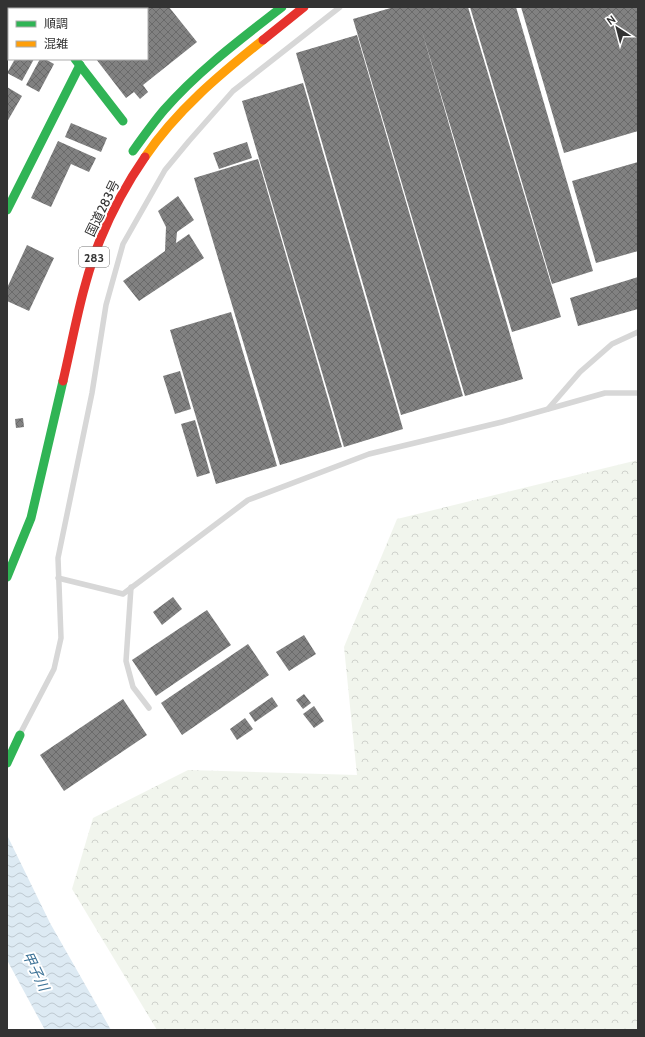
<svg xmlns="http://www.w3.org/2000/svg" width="645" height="1037" font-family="Cabin,'Noto Sans JP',sans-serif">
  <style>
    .forest { fill: url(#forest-crowns) }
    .water { fill: url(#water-waves) }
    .building { fill: url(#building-cross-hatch) }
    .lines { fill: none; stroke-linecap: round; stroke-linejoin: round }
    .lane { stroke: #d7d7d7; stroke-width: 5.5 }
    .street { stroke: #d7d7d7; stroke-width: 11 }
    .fast { stroke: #30b455; stroke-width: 9 }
    .slow { stroke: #ff9f0a; stroke-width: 9 }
    .jam { stroke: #e5322d; stroke-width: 9 }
    .labels { text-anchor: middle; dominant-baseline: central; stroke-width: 4; stroke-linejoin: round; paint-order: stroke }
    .shield { fill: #fff; stroke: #707070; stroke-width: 1 }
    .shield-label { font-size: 12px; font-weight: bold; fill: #333 }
    .street-label { font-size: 13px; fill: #333; stroke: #fff }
    .water-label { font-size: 14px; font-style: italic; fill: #3e7397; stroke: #fff }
  </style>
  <defs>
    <pattern id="forest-crowns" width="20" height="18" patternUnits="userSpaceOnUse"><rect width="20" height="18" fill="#f1f5ed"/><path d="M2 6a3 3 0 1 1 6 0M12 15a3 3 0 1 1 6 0" fill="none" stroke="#cfd2cc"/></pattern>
    <pattern id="water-waves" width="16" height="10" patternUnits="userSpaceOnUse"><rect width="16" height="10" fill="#ddeaf3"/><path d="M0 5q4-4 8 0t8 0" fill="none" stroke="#bec9d1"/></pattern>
    <pattern id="building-cross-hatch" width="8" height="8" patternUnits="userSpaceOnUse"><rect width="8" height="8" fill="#818181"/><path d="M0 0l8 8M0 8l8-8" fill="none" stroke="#6a6a6a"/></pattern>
  </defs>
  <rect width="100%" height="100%" fill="#fff"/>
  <!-- forest -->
  <polygon class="forest" points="638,460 638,1030 157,1030 72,889 93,818 188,770 357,775 344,647 397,519"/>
  <!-- water -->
  <polygon class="water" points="7,835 50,923 111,1030 45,1030 7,960"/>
  <!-- building -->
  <g class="building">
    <polygon points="54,7 169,7 197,42 143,85 148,92 140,99 134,92 126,98 96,59 147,59 147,9 56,9"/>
    <polygon points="394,7 468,7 561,317 512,332 421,28 523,379 465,396 353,19"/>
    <polygon points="470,7 516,7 593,271 552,284"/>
    <polygon points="521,7 638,7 638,131 564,153"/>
    <polygon points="357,35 463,396 401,415 296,53"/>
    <polygon points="15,59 34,59 22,81 7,73"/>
    <polygon points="40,59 45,59 54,64 39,92 26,85"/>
    <polygon points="303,83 403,429 344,447 242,101"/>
    <polygon points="7,87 22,96 7,122"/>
    <polygon points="71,123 107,138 101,152 65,137"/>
    <polygon points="58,141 96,158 89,172 71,164 51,207 31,198"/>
    <polygon points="247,142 252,158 219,169 213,153"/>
    <polygon points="258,159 342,447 280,465 194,178"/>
    <polygon points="638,162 638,214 593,226 638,214 638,251 596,263 572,181"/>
    <polygon points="178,196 194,220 177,232 176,243 189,234 204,258 139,301 123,281 165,251 166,227 158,211"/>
    <polygon points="27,245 54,258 29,311 7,301 7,288"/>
    <polygon points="638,277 638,309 578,326 570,298"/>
    <polygon points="231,312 277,466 216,484 170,330"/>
    <polygon points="180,371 191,409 175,414 163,376"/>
    <polygon points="23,418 24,427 16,428 15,419"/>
    <polygon points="195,420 210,473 197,477 181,424"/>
    <polygon points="173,597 182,609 162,625 153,612"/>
    <polygon points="207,610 231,645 156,696 132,660"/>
    <polygon points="304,635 316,654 289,671 276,652"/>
    <polygon points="248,644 269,675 182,735 161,703"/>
    <polygon points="304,694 311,703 303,709 296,700"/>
    <polygon points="272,697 278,706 255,722 249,713"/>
    <polygon points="123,699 147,735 64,791 40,755"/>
    <polygon points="314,706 324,721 314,728 303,714"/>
    <polygon points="245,718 253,729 237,740 230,729"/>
  </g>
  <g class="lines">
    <!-- lane -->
    <g class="lane">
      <polyline points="548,409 580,372 612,344 638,332"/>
      <polyline points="58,578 123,594 248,500 369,454 502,422 605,393 638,393"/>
      <polyline points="131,587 126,661 133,687 149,708"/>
      <polyline points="20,734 54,669 61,638 58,558 92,393 106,305 123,244 165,170 189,141 233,91 340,7"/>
    </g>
    <!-- street -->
    <polyline class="street" points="35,7 37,9"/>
    <!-- fast -->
    <g class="fast">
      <polyline points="7,10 9,7"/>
      <polyline points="75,59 123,121"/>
      <path d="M133,151C143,137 153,123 164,110C199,70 241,39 282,7"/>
      <polyline points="7,210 80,65"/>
      <polyline points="7,577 31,518 63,381"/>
      <polyline points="7,763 20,735"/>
    </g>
    <!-- slow -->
    <path class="slow" d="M145,157C176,111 219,75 263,40"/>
    <!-- jam -->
    <g class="jam">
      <polyline points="263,40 304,7"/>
      <path d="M63,381C74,334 82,285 100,240C112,211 127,183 145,157"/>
    </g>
  </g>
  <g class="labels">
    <!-- shield labels -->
    <rect class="shield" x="79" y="247" width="30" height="20" rx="3"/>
    <g class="shield-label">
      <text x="94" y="257">283</text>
    </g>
    <!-- street labels -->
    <g class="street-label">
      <text transform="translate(102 208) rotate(-64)">国道283号</text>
    </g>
    <!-- water labels -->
    <g class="water-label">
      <text transform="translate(36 971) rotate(64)">甲子川</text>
    </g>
  </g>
  <!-- border -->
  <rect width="645" height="1037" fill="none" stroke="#333333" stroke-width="16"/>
  <!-- legend -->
  <rect x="8" y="8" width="140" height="52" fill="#ffffff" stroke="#adadad"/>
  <rect x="16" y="21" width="20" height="6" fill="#30b455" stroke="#adadad"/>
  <text x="44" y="28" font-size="12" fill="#333333">順調</text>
  <rect x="16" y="41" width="20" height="6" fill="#ff9f0a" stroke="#adadad"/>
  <text x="44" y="48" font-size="12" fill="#333333">混雑</text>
  <!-- north arrow -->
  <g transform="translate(617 28) rotate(324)" stroke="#ffffff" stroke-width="3" paint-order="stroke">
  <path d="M0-3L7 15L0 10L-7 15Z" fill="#333333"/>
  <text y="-6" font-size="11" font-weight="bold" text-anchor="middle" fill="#333333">N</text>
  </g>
</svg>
